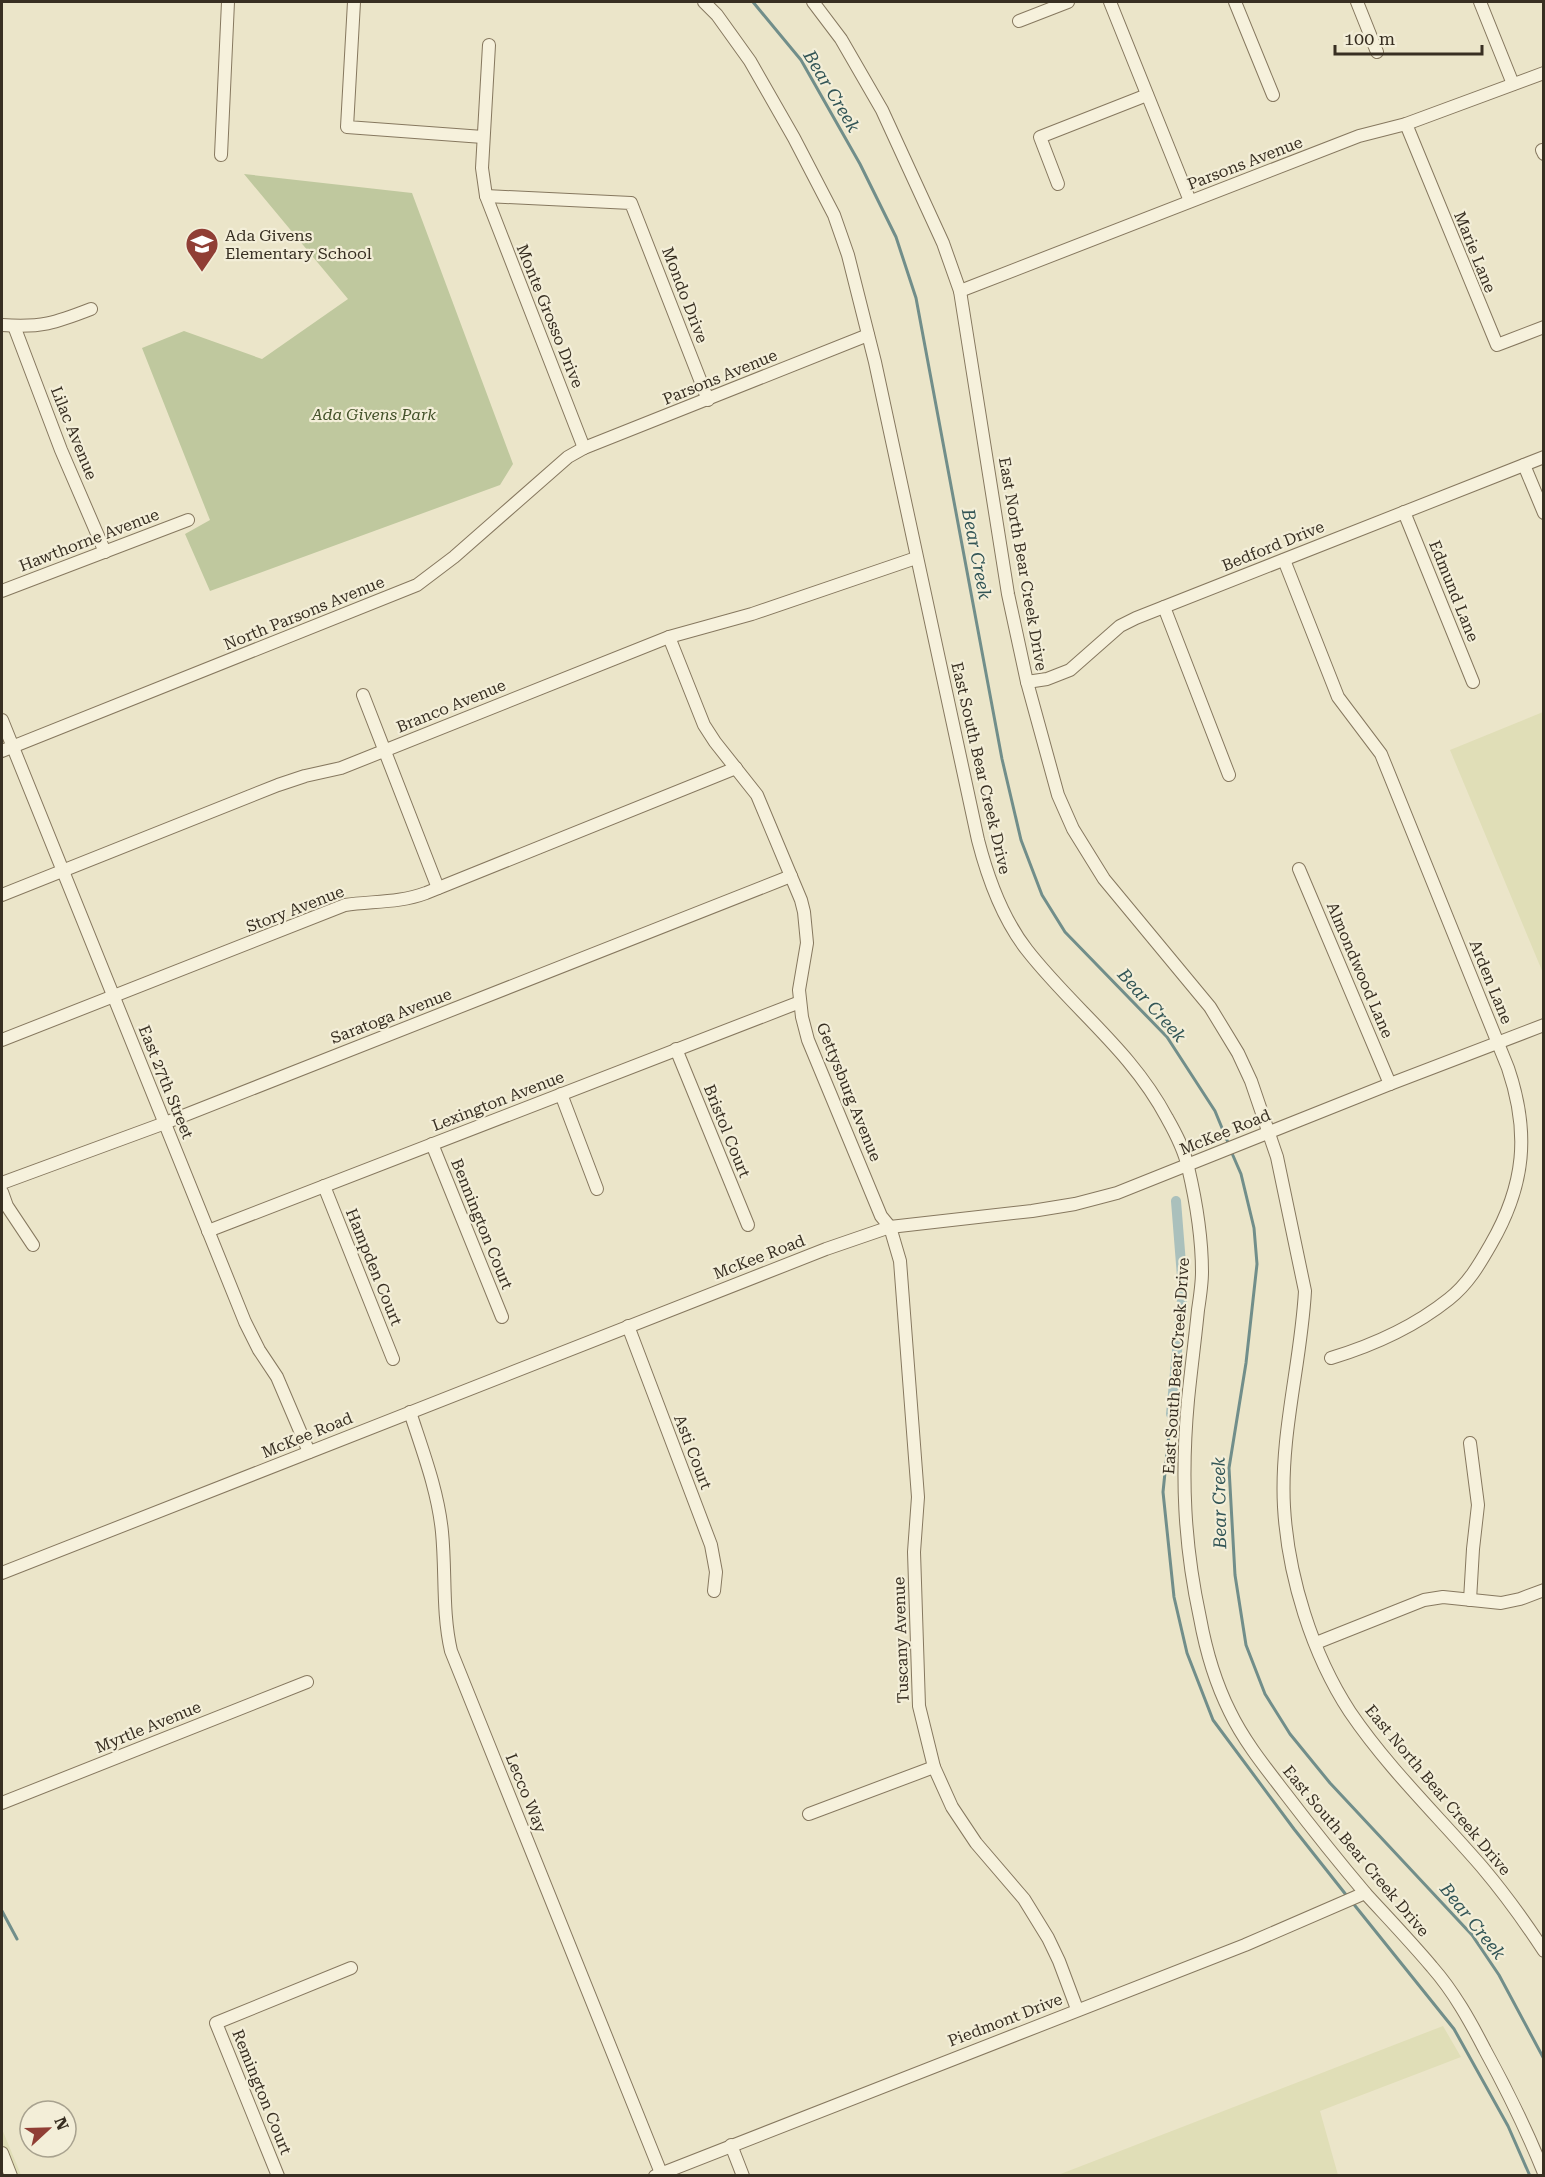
<svg xmlns="http://www.w3.org/2000/svg" width="1545" height="2177" font-family="'Roboto Serif',serif">
  <style>
    .farmland { fill: #e0deb7 }
    .green { fill: #bfc89e }
    .lines { fill: none; stroke-linecap: round; stroke-linejoin: round }
    .stream { stroke: #718e8a; stroke-width: 3 }
    .canal { stroke: #aac0bc; stroke-width: 10 }
    .minor-casing { stroke: #86785f; stroke-width: 14 }
    .minor { stroke: #f6f1dc; stroke-width: 12 }
    .labels { text-anchor: middle; dominant-baseline: central; stroke-width: 4.5; stroke-linejoin: round; paint-order: stroke }
    .street-label { font-size: 16px; fill: #382f22; stroke: #f3eed8 }
    .poi-label { font-size: 16px; fill: #382f22; stroke: #f3eed8; text-anchor: start }
    .park-label { font-size: 16px; font-style: italic; fill: #44522a; stroke: #f3eed8 }
    .water-label { font-size: 18px; font-style: italic; fill: #325556; stroke: #f3eed8 }
  </style>
  <rect width="100%" height="100%" fill="#ebe5c9"/>
  <!-- farmland -->
  <g class="farmland">
    <polygon points="1543,712 1543,973 1450,750"/>
    <polygon points="1443,2026 1461,2057 1320,2111 1338,2175 1058,2175"/>
    <polygon points="2,2129 21,2175 2,2175"/>
  </g>
  <!-- green -->
  <polygon class="green" points="244,174 412,193 513,464 500,485 210,591 185,534 210,520 142,348 184,331 262,359 348,299"/>
  <g class="lines">
    <!-- stream -->
    <g class="stream">
      <polyline points="753,2 801,60 860,164 896,237 916,298 1002,759 1021,840 1042,895 1065,932 1167,1037 1215,1111 1229,1145"/>
      <polyline points="1231,1151 1241,1174 1254,1228 1257,1264 1246,1363 1229,1468 1235,1575 1246,1645 1265,1694 1290,1734 1330,1783 1472,1935 1499,1975 1544,2059"/>
      <polyline points="1171,1414 1163,1492 1174,1597 1187,1653 1213,1720 1294,1829 1347,1896"/>
      <polyline points="1352,1902 1454,2029 1508,2126 1530,2176"/>
      <polyline points="2,1911 17,1939"/>
    </g>
    <!-- canal -->
    <polyline class="canal" points="1171,1414 1183,1289 1176,1201"/>
    <!-- minor casing -->
    <g class="minor-casing">
      <g id="minor">
        <polyline points="354,2 347,127 483,137"/>
        <path d="M704,2L717,15L750,61L794,138L834,215L848,255L875,362L978,840C988,879 1002,918 1027,950C1073,1009 1131,1050 1167,1118C1176,1134 1184,1149 1188,1167C1196,1201 1202,1237 1202,1272C1202,1284 1200,1297 1198,1310C1195,1340 1191,1370 1188,1400C1181,1476 1184,1544 1200,1618C1206,1651 1215,1682 1230,1712C1244,1741 1265,1767 1285,1793C1311,1827 1338,1861 1366,1894C1388,1918 1411,1942 1432,1967C1454,1992 1470,2021 1485,2050C1507,2090 1527,2131 1544,2173"/>
        <path d="M813,2L841,39L882,110L943,243L960,291L1008,594L1027,682L1058,795L1073,829L1104,879L1210,1007L1238,1053L1251,1081L1277,1157L1305,1291C1301,1363 1280,1434 1284,1507C1288,1576 1312,1654 1350,1712C1388,1768 1438,1816 1482,1867C1504,1893 1525,1922 1544,1951"/>
        <polyline points="1110,2 1190,201"/>
        <polyline points="1235,2 1273,95"/>
        <polyline points="1357,2 1377,52"/>
        <polyline points="1480,2 1513,84"/>
        <polyline points="1019,21 1068,2"/>
        <polyline points="489,45 482,168 486,196 584,448"/>
        <polyline points="1406,124 1497,345 1544,327"/>
        <polyline points="1542,150 1544,154"/>
        <polyline points="221,155 228,2"/>
        <polyline points="1058,184 1040,137 1147,95"/>
        <polyline points="486,196 631,203 708,400"/>
        <polyline points="960,291 1359,136 1406,124 1544,73"/>
        <path d="M2,325C41,328 55,323 91,309"/>
        <polyline points="14,326 61,450 105,552"/>
        <polyline points="1524,465 1544,513"/>
        <polyline points="1404,512 1473,682"/>
        <path d="M1284,560L1338,697L1381,754L1508,1068C1530,1133 1525,1185 1491,1244C1479,1265 1468,1284 1449,1299C1414,1327 1374,1345 1331,1358"/>
        <polyline points="2,591 188,520"/>
        <polyline points="1164,607 1229,775"/>
        <polyline points="669,637 704,725 715,742 757,795 801,900 804,912 807,943 799,990 802,1017 808,1040 881,1216 890,1227 900,1261 918,1497 914,1552 919,1706 934,1767 952,1807 976,1843 1024,1899 1048,1938 1059,1961 1077,2009"/>
        <polyline points="1027,682 1047,679 1070,670 1120,626 1136,618 1544,457"/>
        <polyline points="363,695 438,888"/>
        <polyline points="2,720 245,1322 259,1350 277,1377 309,1452"/>
        <polyline points="2,751 417,585 454,557 568,457 584,448 868,335"/>
        <polyline points="1299,869 1390,1084"/>
        <polyline points="2,895 278,785 305,776 341,768 669,637 752,614 916,558"/>
        <path d="M2,1040L345,905C373,901 399,903 426,893L736,768"/>
        <polyline points="676,1049 748,1225"/>
        <polyline points="561,1094 597,1189"/>
        <polyline points="432,1144 502,1317"/>
        <polyline points="2,1183 165,1123 791,876"/>
        <polyline points="324,1186 393,1359"/>
        <polyline points="2,1192 7,1206 33,1245"/>
        <polyline points="208,1231 800,1002"/>
        <polyline points="628,1326 711,1545 716,1572 714,1591"/>
        <path d="M410,1412C423,1452 438,1491 442,1532C446,1573 442,1612 451,1651L661,2173"/>
        <polyline points="2,1573 826,1249 890,1227 1032,1211 1075,1204 1117,1193 1390,1084 1544,1025"/>
        <polyline points="1470,1600 1473,1549 1478,1505 1470,1443"/>
        <polyline points="1316,1643 1424,1600 1443,1597 1501,1603 1520,1599 1544,1590"/>
        <polyline points="2,1803 307,1682"/>
        <polyline points="809,1814 934,1767"/>
        <polyline points="731,2145 743,2176"/>
        <polyline points="2,2153 11,2176"/>
        <polyline points="278,2176 216,2023 351,1968"/>
        <polyline points="655,2176 1245,1945 1365,1893"/>
      </g>
    </g>
    <!-- minor -->
    <use href="#minor" class="minor"/>
  </g>
  <!-- icons -->
  <defs>
    <g id="school-pin" transform="scale(1.725)"><path d="M0 17L-7.5 6A9.5 9.5 0 1 1 7.5 6Z" fill="#903e35" stroke="#f3eed8"/><path d="M0-5L7-2L0 1L-7-2ZM-4 1L0 2.5L4 1V4Q0 6-4 4Z" fill="#fff"/></g>
  </defs>
  <g fill-rule="evenodd">
    <use href="#school-pin" x="202" y="244"/>
  </g>
  <g class="labels">
    <!-- street labels -->
    <g class="street-label">
      <text transform="translate(1245 163) rotate(-21)">Parsons Avenue</text>
      <text transform="translate(1475 252) rotate(68)">Marie Lane</text>
      <text transform="translate(685 295) rotate(69)">Mondo Drive</text>
      <text transform="translate(550 316) rotate(68)">Monte Grosso Drive</text>
      <text transform="translate(720 377) rotate(-22)">Parsons Avenue</text>
      <text transform="translate(74 433) rotate(68)">Lilac Avenue</text>
      <text transform="translate(89 540) rotate(-21)">Hawthorne Avenue</text>
      <text transform="translate(1273 546) rotate(-22)">Bedford Drive</text>
      <text transform="translate(1023 564) rotate(80)">East North Bear Creek Drive</text>
      <text transform="translate(1454 591) rotate(68)">Edmund Lane</text>
      <text transform="translate(304 613) rotate(-22)">North Parsons Avenue</text>
      <text transform="translate(451 706) rotate(-22)">Branco Avenue</text>
      <text transform="translate(981 768) rotate(77)">East South Bear Creek Drive</text>
      <text transform="translate(295 909) rotate(-21)">Story Avenue</text>
      <text transform="translate(1360 970) rotate(67)">Almondwood Lane</text>
      <text transform="translate(1491 982) rotate(68)">Arden Lane</text>
      <text transform="translate(391 1016) rotate(-21)">Saratoga Avenue</text>
      <text transform="translate(166 1082) rotate(68)">East 27th Street</text>
      <text transform="translate(849 1092) rotate(68)">Gettysburg Avenue</text>
      <text transform="translate(498 1101) rotate(-21)">Lexington Avenue</text>
      <text transform="translate(727 1131) rotate(68)">Bristol Court</text>
      <text transform="translate(1225 1132) rotate(-22)">McKee Road</text>
      <text transform="translate(482 1224) rotate(68)">Bennington Court</text>
      <text transform="translate(759 1257) rotate(-21)">McKee Road</text>
      <text transform="translate(374 1267) rotate(68)">Hampden Court</text>
      <text transform="translate(1176 1366) rotate(-86)">East South Bear Creek Drive</text>
      <text transform="translate(307 1435) rotate(-22)">McKee Road</text>
      <text transform="translate(693 1452) rotate(69)">Asti Court</text>
      <text transform="translate(901 1640) rotate(-92)">Tuscany Avenue</text>
      <text transform="translate(148 1727) rotate(-22)">Myrtle Avenue</text>
      <text transform="translate(1438 1790) rotate(50)">East North Bear Creek Drive</text>
      <text transform="translate(526 1793) rotate(68)">Lecco Way</text>
      <text transform="translate(1356 1851) rotate(50)">East South Bear Creek Drive</text>
      <text transform="translate(1005 2020) rotate(-21)">Piedmont Drive</text>
      <text transform="translate(262 2092) rotate(68)">Remington Court</text>
    </g>
    <!-- poi labels -->
    <g class="poi-label">
      <text x="225" y="235">Ada Givens<tspan x="225" dy="18">Elementary School</tspan></text>
    </g>
    <!-- park labels -->
    <g class="park-label">
      <text x="374" y="414">Ada Givens Park</text>
    </g>
    <!-- water labels -->
    <g class="water-label">
      <text transform="translate(832 91) rotate(59)">Bear Creek</text>
      <text transform="translate(977 554) rotate(79)">Bear Creek</text>
      <text transform="translate(1152 1005) rotate(48)">Bear Creek</text>
      <text transform="translate(1219 1503) rotate(-91)">Bear Creek</text>
      <text transform="translate(1473 1921) rotate(51)">Bear Creek</text>
    </g>
  </g>
  <!-- border -->
  <rect width="1545" height="2177" fill="none" stroke="#382f22" stroke-width="6"/>
  <!-- north arrow -->
  <g transform="translate(48 2129) rotate(68)"><circle r="28" fill="#f3eed8" stroke="#a8a28f" stroke-width="1.5"/>
  <path d="M0-4.5L10 22L0 15L-10 22Z" fill="#903e35"/>
  <text y="-9" font-size="16" font-weight="bold" text-anchor="middle" fill="#382f22">N</text>
  </g>
  <!-- scale -->
  <path d="M1335 45v9h147v-9" fill="none" stroke="#382f22" stroke-width="3"/>
  <text x="1344" y="45" font-size="18" fill="#382f22" stroke="#f3eed8" stroke-width="4.5" paint-order="stroke">100 m</text>
</svg>
